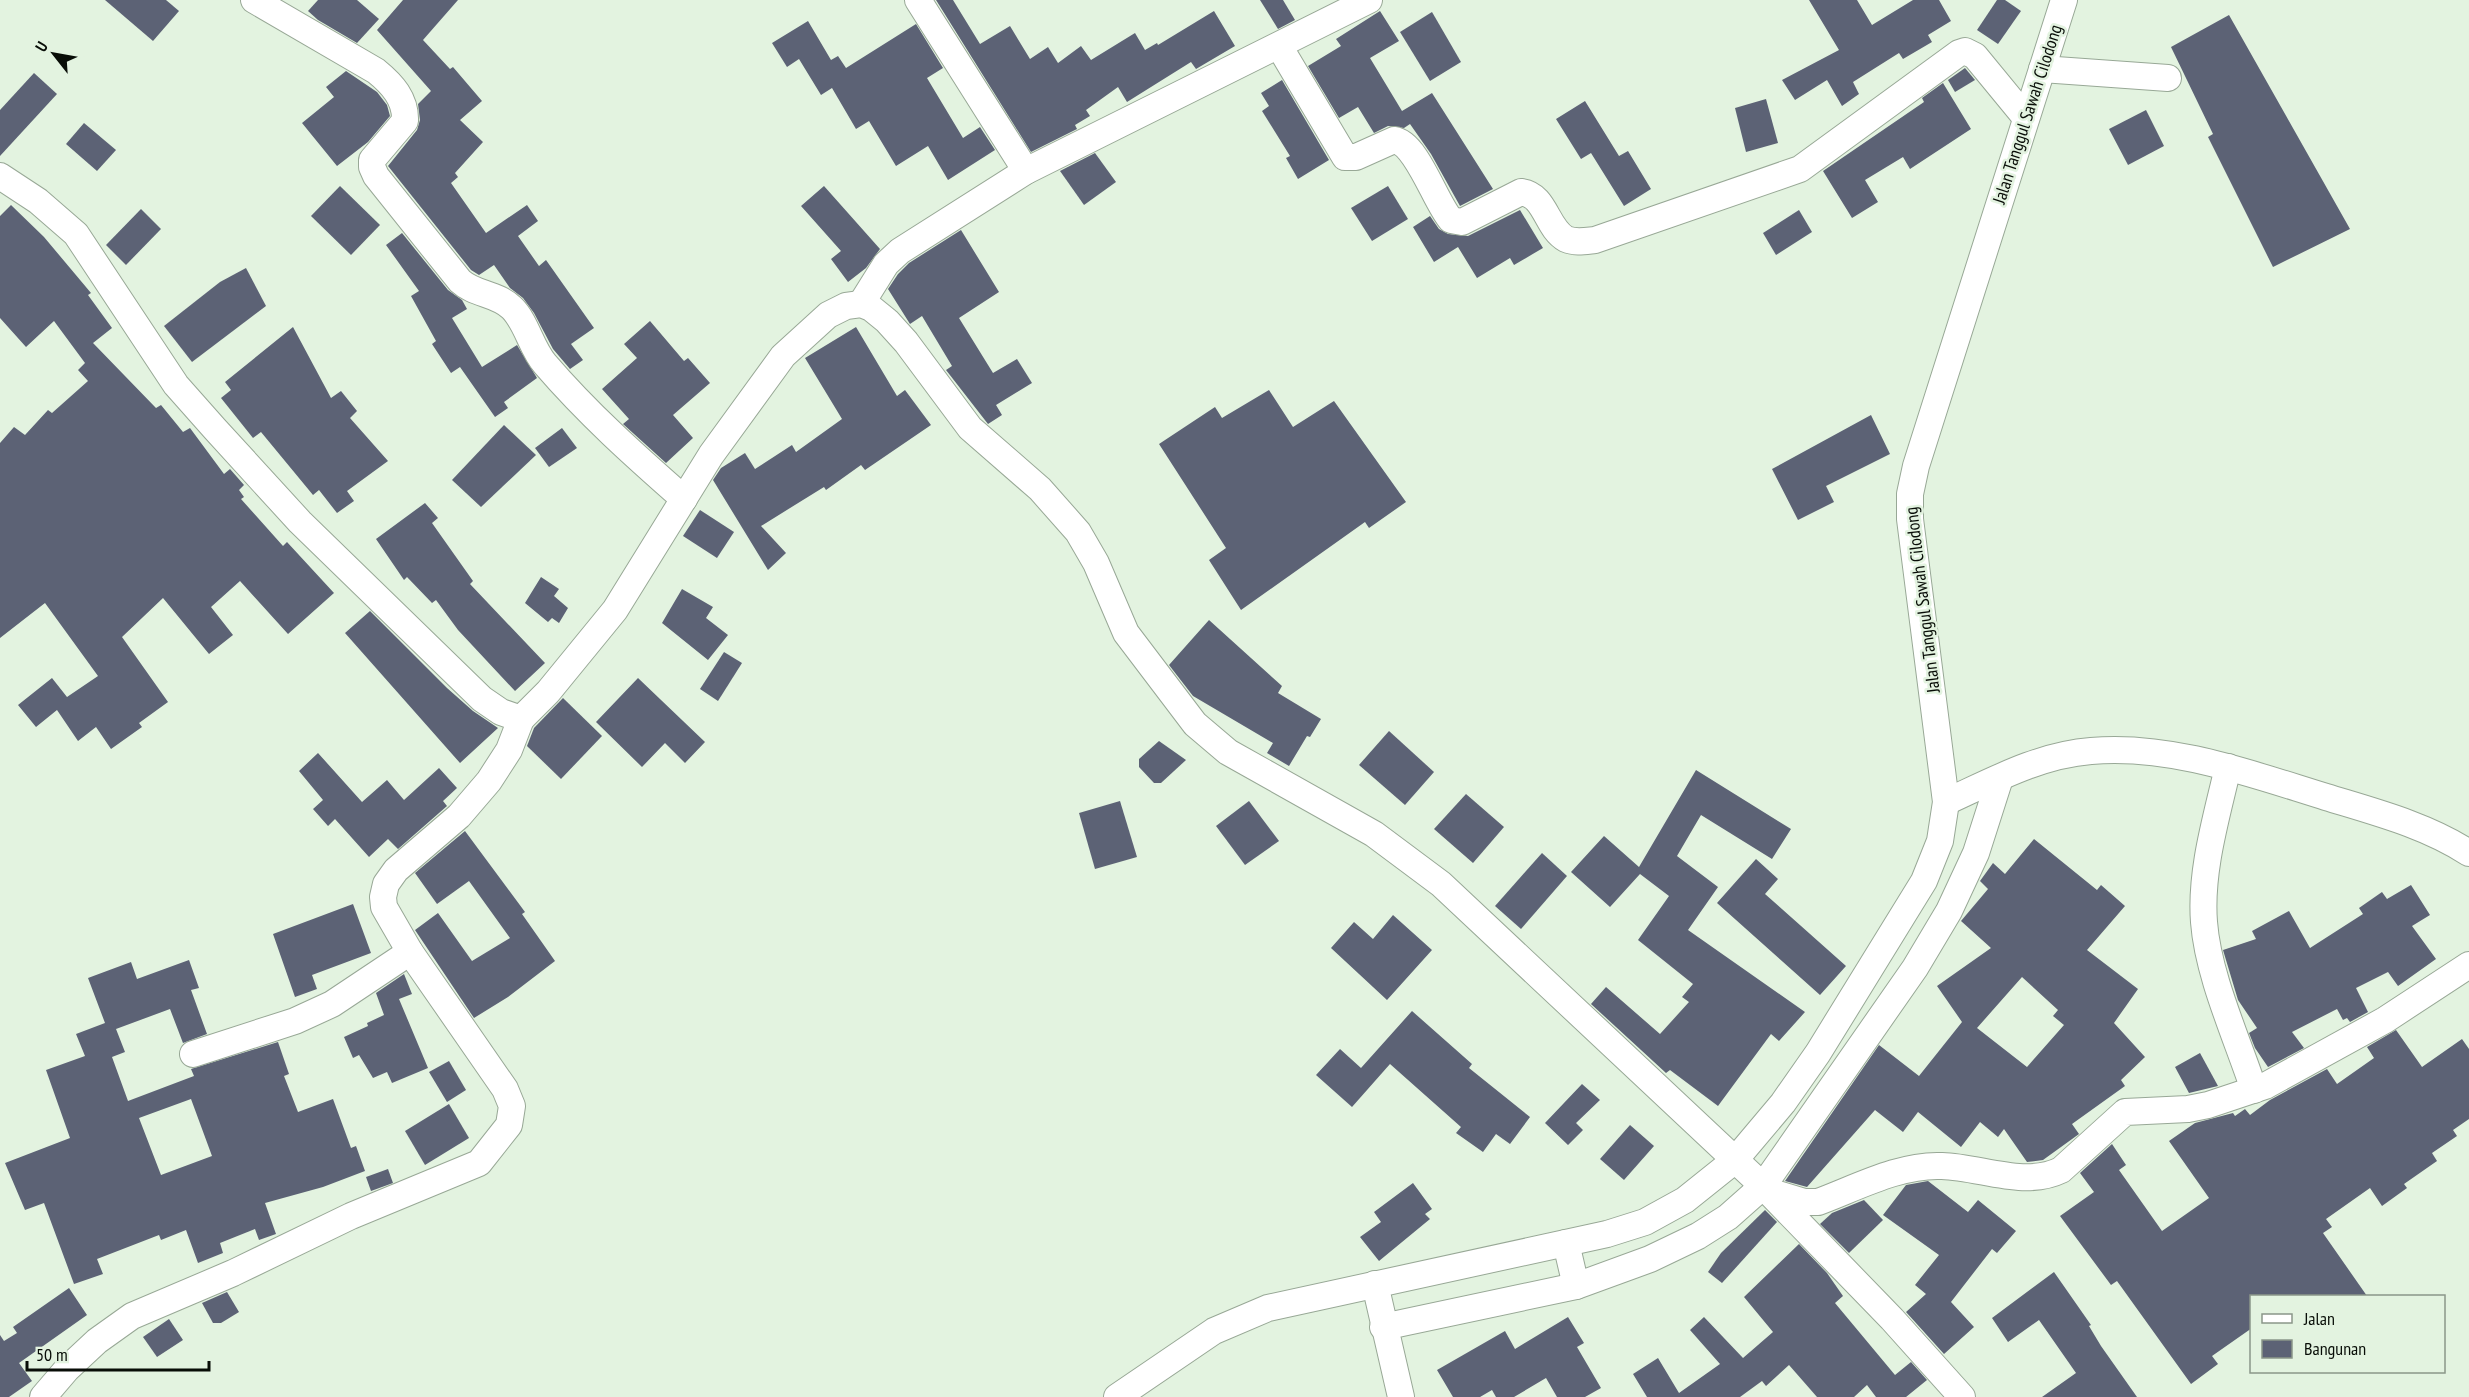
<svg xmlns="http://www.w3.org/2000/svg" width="2469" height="1397" font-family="'PT Sans Narrow',sans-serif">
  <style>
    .building { fill: #5c6275; fill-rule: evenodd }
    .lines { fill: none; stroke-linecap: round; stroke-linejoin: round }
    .minor-casing { stroke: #98a896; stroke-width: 28 }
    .minor { stroke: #fff; stroke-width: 26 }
    .labels { text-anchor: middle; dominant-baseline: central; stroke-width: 5; stroke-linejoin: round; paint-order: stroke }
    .street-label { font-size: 18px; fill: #080d07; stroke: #e3f3e0 }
  </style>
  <rect width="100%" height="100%" fill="#e3f3e0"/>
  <!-- building -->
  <g class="building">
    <polygon points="105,0 166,0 179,11 153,41"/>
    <polygon points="318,0 357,0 379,19 357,43 318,20 308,11"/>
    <polygon points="403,0 458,0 423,40 450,69 453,67 482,101 460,120 483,142 455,173 458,177 451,183 486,233 527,205 538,221 518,236 539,266 546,260 594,328 571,344 583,360 570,369 553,349 534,313 523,298 510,288 494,265 479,275 471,270 388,166 417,130 420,120 418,104 431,91 377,30"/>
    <polygon points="936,0 953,0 980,44 1010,26 1030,59 1048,47 1058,63 1081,46 1091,60 1135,33 1145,50 1157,43 1158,45 1214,11 1235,46 1196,69 1191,62 1127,102 1118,87 1086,110 1090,116 1075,125 1077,129 1031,152"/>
    <polygon points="1260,0 1283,0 1295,20 1278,29"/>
    <polygon points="1809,0 1857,0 1872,25 1913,0 1939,0 1951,21 1928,35 1932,42 1903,59 1899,53 1853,82 1859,94 1842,106 1827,80 1795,100 1782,80 1839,50"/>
    <polygon points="1997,0 2005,0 2021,11 1998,44 1977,30"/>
    <polygon points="1380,11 1399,41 1370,58 1402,111 1432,93 1493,189 1460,206 1431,154 1410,124 1404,128 1388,126 1374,133 1358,107 1339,118 1308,66 1341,46 1336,39"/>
    <polygon points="1432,12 1461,62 1430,81 1400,32"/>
    <polygon points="2229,15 2350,229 2273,267 2208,137 2213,134 2171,47"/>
    <polygon points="808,21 831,60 838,56 846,68 916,24 943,68 927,78 963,138 980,127 995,150 948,180 928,146 896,166 869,121 856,129 832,88 821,95 799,59 787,67 772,43"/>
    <polygon points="1965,68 1975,80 1955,92 1948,80"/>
    <polygon points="346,71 377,92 387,105 390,116 368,142 337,166 302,123 334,97 326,87"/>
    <polygon points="34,73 57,94 0,156 0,110"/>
    <polygon points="1282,80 1329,160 1298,179 1286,158 1290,156 1262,111 1269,106 1261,93"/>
    <polygon points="1943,83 1971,129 1910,169 1903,157 1865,180 1878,202 1852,218 1823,171 1924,102 1922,98"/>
    <polygon points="1766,99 1778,143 1746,152 1735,108"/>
    <polygon points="1585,101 1619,156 1628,151 1651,189 1624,206 1591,153 1581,159 1556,119"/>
    <polygon points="2146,110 2164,146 2128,165 2109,129"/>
    <polygon points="84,123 116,150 97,171 66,144"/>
    <polygon points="1095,153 1116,182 1084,205 1060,171"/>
    <polygon points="340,186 380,225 351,255 311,216"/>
    <polygon points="824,186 880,249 866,268 848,282 831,259 841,251 801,206"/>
    <polygon points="1388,186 1408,219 1372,241 1351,208"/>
    <polygon points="11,205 44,237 91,293 88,295 112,328 93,343 156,408 161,405 183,432 190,428 224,474 230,469 244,485 239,490 244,497 241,499 283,546 287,542 334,593 288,634 240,581 211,607 233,635 209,654 163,598 122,637 168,702 139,723 142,727 111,749 96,727 78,741 57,710 36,727 18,705 52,678 67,697 98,676 45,603 0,638 0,443 14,427 25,435 48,410 52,413 88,381 78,370 85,363 54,321 26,347 0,318 0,216"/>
    <polygon points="141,209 161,229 126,265 106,245"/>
    <polygon points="1520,210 1543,248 1514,265 1510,258 1477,278 1458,247 1434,262 1413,227 1430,216 1439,229 1448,234 1468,236"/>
    <polygon points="1799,210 1812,232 1776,255 1763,233"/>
    <polygon points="961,230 999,292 959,318 993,373 1017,359 1032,383 996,405 1002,415 988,424 946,370 952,366 922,316 910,324 888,289 898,274 909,263"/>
    <polygon points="402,233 448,290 462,300 467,309 452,318 482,367 517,345 537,378 504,402 508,408 495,417 460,367 451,373 432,344 436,341 411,296 419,291 386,245"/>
    <polygon points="246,268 266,306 192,362 164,326 220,282"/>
    <polygon points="650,321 684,361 688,358 710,383 673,415 693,438 666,463 623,424 629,419 602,389 637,358 624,344"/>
    <polygon points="293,327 331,398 341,391 357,411 350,418 388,461 347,491 354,501 337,513 319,490 313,495 261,432 253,438 221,398 231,390 225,382"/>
    <polygon points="856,327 897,396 905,390 931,425 865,470 861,465 826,490 824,487 761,526 786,553 768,570 713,480 721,468 745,453 755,469 792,445 796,452 842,419 805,358"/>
    <polygon points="1269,390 1293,427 1334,401 1406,502 1369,528 1365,522 1241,610 1209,560 1226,548 1159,444 1215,407 1222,418"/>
    <polygon points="1871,415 1890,454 1826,486 1834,502 1798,520 1772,469"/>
    <polygon points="504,425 536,455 481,507 452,480"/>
    <polygon points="562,428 577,448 549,467 535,448"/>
    <polygon points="425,503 438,518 432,523 473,581 470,584 545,663 515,691 458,630 436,600 432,603 407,577 404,580 376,539"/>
    <polygon points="700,510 734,532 717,558 683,536"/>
    <polygon points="541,577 559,589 554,596 568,608 559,623 552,618 548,622 525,603"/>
    <polygon points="682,589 713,607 706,618 728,635 708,660 662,623"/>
    <polygon points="370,611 447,688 473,711 498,728 460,763 345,633"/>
    <polygon points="1209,620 1282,686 1278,693 1321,719 1310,737 1307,736 1289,766 1267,753 1273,743 1193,696 1169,665"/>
    <polygon points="724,652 742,663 718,701 700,689"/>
    <polygon points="638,678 705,742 685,763 665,743 642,767 596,722"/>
    <polygon points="563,698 602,736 561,779 527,746 534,728"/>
    <polygon points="1389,731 1434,772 1405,805 1359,765"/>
    <polygon points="1159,741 1186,760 1161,783 1154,783 1139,767 1139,759"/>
    <polygon points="318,753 362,802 387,780 404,800 439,768 457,788 443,801 447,806 398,849 388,839 369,857 335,819 328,826 313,809 323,800 299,771"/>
    <polygon points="1696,770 1791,829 1772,859 1701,815 1677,856 1718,887 1688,930 1805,1012 1779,1041 1771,1034 1718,1106 1670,1070 1666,1073 1591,1004 1606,987 1660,1034 1689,1002 1682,997 1693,984 1638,940 1669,896 1640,874 1610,907 1571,872 1604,836 1639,867"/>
    <polygon points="1466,794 1504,827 1473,863 1434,829"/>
    <polygon points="1120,801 1137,857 1095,869 1079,813"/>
    <polygon points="1249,801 1279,841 1245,865 1216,826"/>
    <polygon points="465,831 525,912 522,914 555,961 508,997 474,1018 415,930 438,913 472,961 510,938 469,881 437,904 415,873"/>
    <path d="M2034,839L2097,890L2101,885L2125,906L2087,950L2138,989L2114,1023L2145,1057L2121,1080L2125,1086L2072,1124L2079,1134L2043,1160L2027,1162L2004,1129L1998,1137L1980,1122L1961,1147L1918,1112L1903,1132L1875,1110L1807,1187L1785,1181L1879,1045L1919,1076L1962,1022L1937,986L1991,948L1961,921L1988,889L1980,881L1993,863L2005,874ZM2022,977L2058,1010L2053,1016L2064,1025L2027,1067L1977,1028Z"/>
    <polygon points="1542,853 1567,876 1521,929 1495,906"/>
    <polygon points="1756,859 1778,879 1765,894 1846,966 1820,995 1717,903"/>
    <polygon points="2411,885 2430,915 2412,926 2436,959 2398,986 2388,972 2356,988 2368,1012 2350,1022 2347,1018 2343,1020 2337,1009 2292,1032 2304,1048 2268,1067 2255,1048 2249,1033 2257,1028 2238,1000 2223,950 2256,939 2252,931 2289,911 2310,948 2363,914 2359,908 2382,892 2387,899"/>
    <polygon points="353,904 371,953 312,975 317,989 295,997 273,934"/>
    <polygon points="1393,915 1432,950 1387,1000 1331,948 1354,922 1373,939"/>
    <path d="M189,960L199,988L191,990L207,1034L183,1043L170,1009L116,1029L125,1052L112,1057L128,1101L194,1076L191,1069L278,1042L289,1074L284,1076L298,1112L333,1099L351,1148L356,1146L365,1171L323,1187L265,1203L276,1234L259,1240L255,1229L220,1243L223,1253L198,1263L186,1230L161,1240L159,1235L97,1259L103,1274L74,1284L44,1203L25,1210L5,1163L70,1138L46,1070L85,1056L76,1034L105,1023L88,978L131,962L137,979ZM191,1099L212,1156L161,1175L139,1118Z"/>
    <polygon points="404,974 412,994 399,999 428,1068 392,1083 387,1072 373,1078 359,1055 353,1058 344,1037 368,1026 367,1023 384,1015 376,993"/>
    <polygon points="1412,1011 1472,1064 1469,1068 1530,1117 1510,1144 1496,1134 1483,1152 1456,1133 1461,1127 1390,1064 1352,1107 1316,1075 1340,1049 1361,1068"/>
    <polygon points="2396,1030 2422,1067 2462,1039 2469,1049 2469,1119 2453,1130 2457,1136 2432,1153 2437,1161 2404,1184 2407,1188 2382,1206 2370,1188 2326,1219 2332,1227 2323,1233 2367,1296 2252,1296 2252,1328 2212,1356 2218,1364 2191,1384 2117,1281 2111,1285 2060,1216 2094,1192 2080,1173 2112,1144 2126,1165 2119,1170 2162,1231 2209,1198 2169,1141 2195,1123 2233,1113 2235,1116 2245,1109 2250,1115 2270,1100 2327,1069 2337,1084 2374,1058 2367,1047"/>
    <polygon points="2200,1053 2218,1086 2189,1093 2175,1067"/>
    <polygon points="449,1061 466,1090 447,1102 429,1072"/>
    <polygon points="1582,1084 1600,1100 1576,1123 1583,1130 1568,1145 1545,1123"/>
    <polygon points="449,1104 469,1138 425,1165 405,1131"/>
    <polygon points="1630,1125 1654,1146 1624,1180 1600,1159"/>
    <polygon points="388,1169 393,1183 371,1191 366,1177"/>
    <polygon points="1928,1181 1968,1212 1978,1200 2016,1231 1997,1253 1992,1249 1951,1302 1974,1327 1944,1354 1906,1312 1926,1294 1915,1285 1939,1255 1883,1215 1906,1185"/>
    <polygon points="1413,1183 1432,1209 1425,1214 1430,1219 1379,1261 1360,1237 1381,1222 1374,1212"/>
    <polygon points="1864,1200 1883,1220 1849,1253 1820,1224 1832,1213"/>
    <polygon points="1765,1210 1777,1222 1722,1283 1708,1272 1721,1253"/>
    <polygon points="1799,1244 1827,1273 1843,1296 1835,1303 1895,1375 1911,1362 1927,1380 1906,1397 1876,1397 1867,1385 1854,1397 1817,1397 1789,1365 1766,1386 1762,1381 1740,1397 1647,1397 1633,1374 1658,1358 1679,1393 1720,1364 1690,1330 1704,1317 1743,1358 1773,1332 1744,1297"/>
    <polygon points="2054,1272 2091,1325 2089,1326 2101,1346 2137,1397 2042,1397 2076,1373 2039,1320 2008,1342 1992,1318"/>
    <polygon points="69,1288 87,1315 19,1363 32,1381 9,1397 0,1397 0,1335 4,1341 17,1333 13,1327"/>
    <polygon points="227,1292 239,1312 221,1323 213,1323 202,1303"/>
    <polygon points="1568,1317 1584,1343 1577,1347 1601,1388 1585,1397 1557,1397 1546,1378 1514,1397 1496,1397 1492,1390 1480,1397 1453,1397 1437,1370 1505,1331 1515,1349"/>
    <polygon points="169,1319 183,1340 157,1357 143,1337"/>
  </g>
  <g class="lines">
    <!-- minor casing -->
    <g class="minor-casing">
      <g id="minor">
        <path d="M254,0L376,71C392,84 406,99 405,121L372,160V167L376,176L460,281C475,295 497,293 512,308C527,323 531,348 545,364C587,413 635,456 684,499"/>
        <polyline points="918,0 1026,171"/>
        <path d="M1279,46L1345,157H1356L1394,140C1417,143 1435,202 1451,220L1462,222L1521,192C1546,195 1546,228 1566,239C1575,243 1585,241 1595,240L1800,169L1959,53L1965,51L1975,56L2026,118"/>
        <polyline points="2042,69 2168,78"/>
        <polyline points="0,176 38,201 76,234 176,385 215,429 300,522 482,699 501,712 521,719 548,692 615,610 711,455 783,356 828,315 846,306 861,304 871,308 887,321 906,342 970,428 1040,489 1078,532 1096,563 1126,633 1195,724 1228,752 1374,834 1441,884 1763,1186 1892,1319 1962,1397"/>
        <polyline points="861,304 886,264 900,251 1026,171 1369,0"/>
        <path d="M2228,767C2217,816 2200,870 2204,922C2208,976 2237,1038 2254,1090"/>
        <path d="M1946,802C1992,781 2039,755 2091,751C2171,744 2251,774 2326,797C2375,812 2426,825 2469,853"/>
        <polyline points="193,1054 295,1021 332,1004 410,952"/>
        <path d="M1771,1192L1804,1202H1818C1856,1188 1900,1164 1942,1166C1981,1167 2024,1188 2061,1170L2125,1112L2188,1109L2208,1105L2265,1086L2385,1020L2469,965"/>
        <polyline points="1566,1243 1576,1286"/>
        <polyline points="1375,1284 1401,1397"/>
        <polyline points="1383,1327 1576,1286 1650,1259 1698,1236 1728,1217 1763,1186 1915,968 1949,911 1976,853 2000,778"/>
        <polyline points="43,1397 67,1369 97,1341 132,1316 233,1273 351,1216 479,1163 509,1125 512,1106 505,1089 410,952 384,907 383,897 386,884 396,870 459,816 489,781 509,750 521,719"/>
        <polyline points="1117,1397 1214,1331 1268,1308 1607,1234 1645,1222 1685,1200 1735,1160 1783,1103 1818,1053 1924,881 1940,841 1946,802 1910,519 1910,494 1916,466 2064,0"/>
      </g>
    </g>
    <!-- minor -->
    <use href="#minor" class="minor"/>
  </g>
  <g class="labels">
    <!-- street labels -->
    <g class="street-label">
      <text transform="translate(2027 114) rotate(-72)">Jalan Tanggul Sawah Cilodong</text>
      <text transform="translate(1922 600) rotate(-97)">Jalan Tanggul Sawah Cilodong</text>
    </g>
  </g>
  <!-- legend -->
  <rect x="2250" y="1295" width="195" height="78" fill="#e3f3e0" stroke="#8b9789" stroke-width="1.5"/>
  <rect x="2262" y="1314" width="30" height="9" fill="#ffffff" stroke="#8b9789" stroke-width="1.5"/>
  <text x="2304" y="1325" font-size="18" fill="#080d07">Jalan</text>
  <rect x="2262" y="1340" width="30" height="18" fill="#5c6275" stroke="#8b9789" stroke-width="1.5"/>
  <text x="2304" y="1355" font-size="18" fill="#080d07">Bangunan</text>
  <!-- north arrow -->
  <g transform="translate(54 54) rotate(301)" stroke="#e3f3e0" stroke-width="4.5" paint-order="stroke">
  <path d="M0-4.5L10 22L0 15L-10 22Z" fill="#080d07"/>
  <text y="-9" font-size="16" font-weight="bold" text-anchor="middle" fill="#080d07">U</text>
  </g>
  <!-- scale -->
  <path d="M27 1361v9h182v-9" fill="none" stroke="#080d07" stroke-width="3"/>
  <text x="36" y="1361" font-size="18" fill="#080d07" stroke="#e3f3e0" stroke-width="4.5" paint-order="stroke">50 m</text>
</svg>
